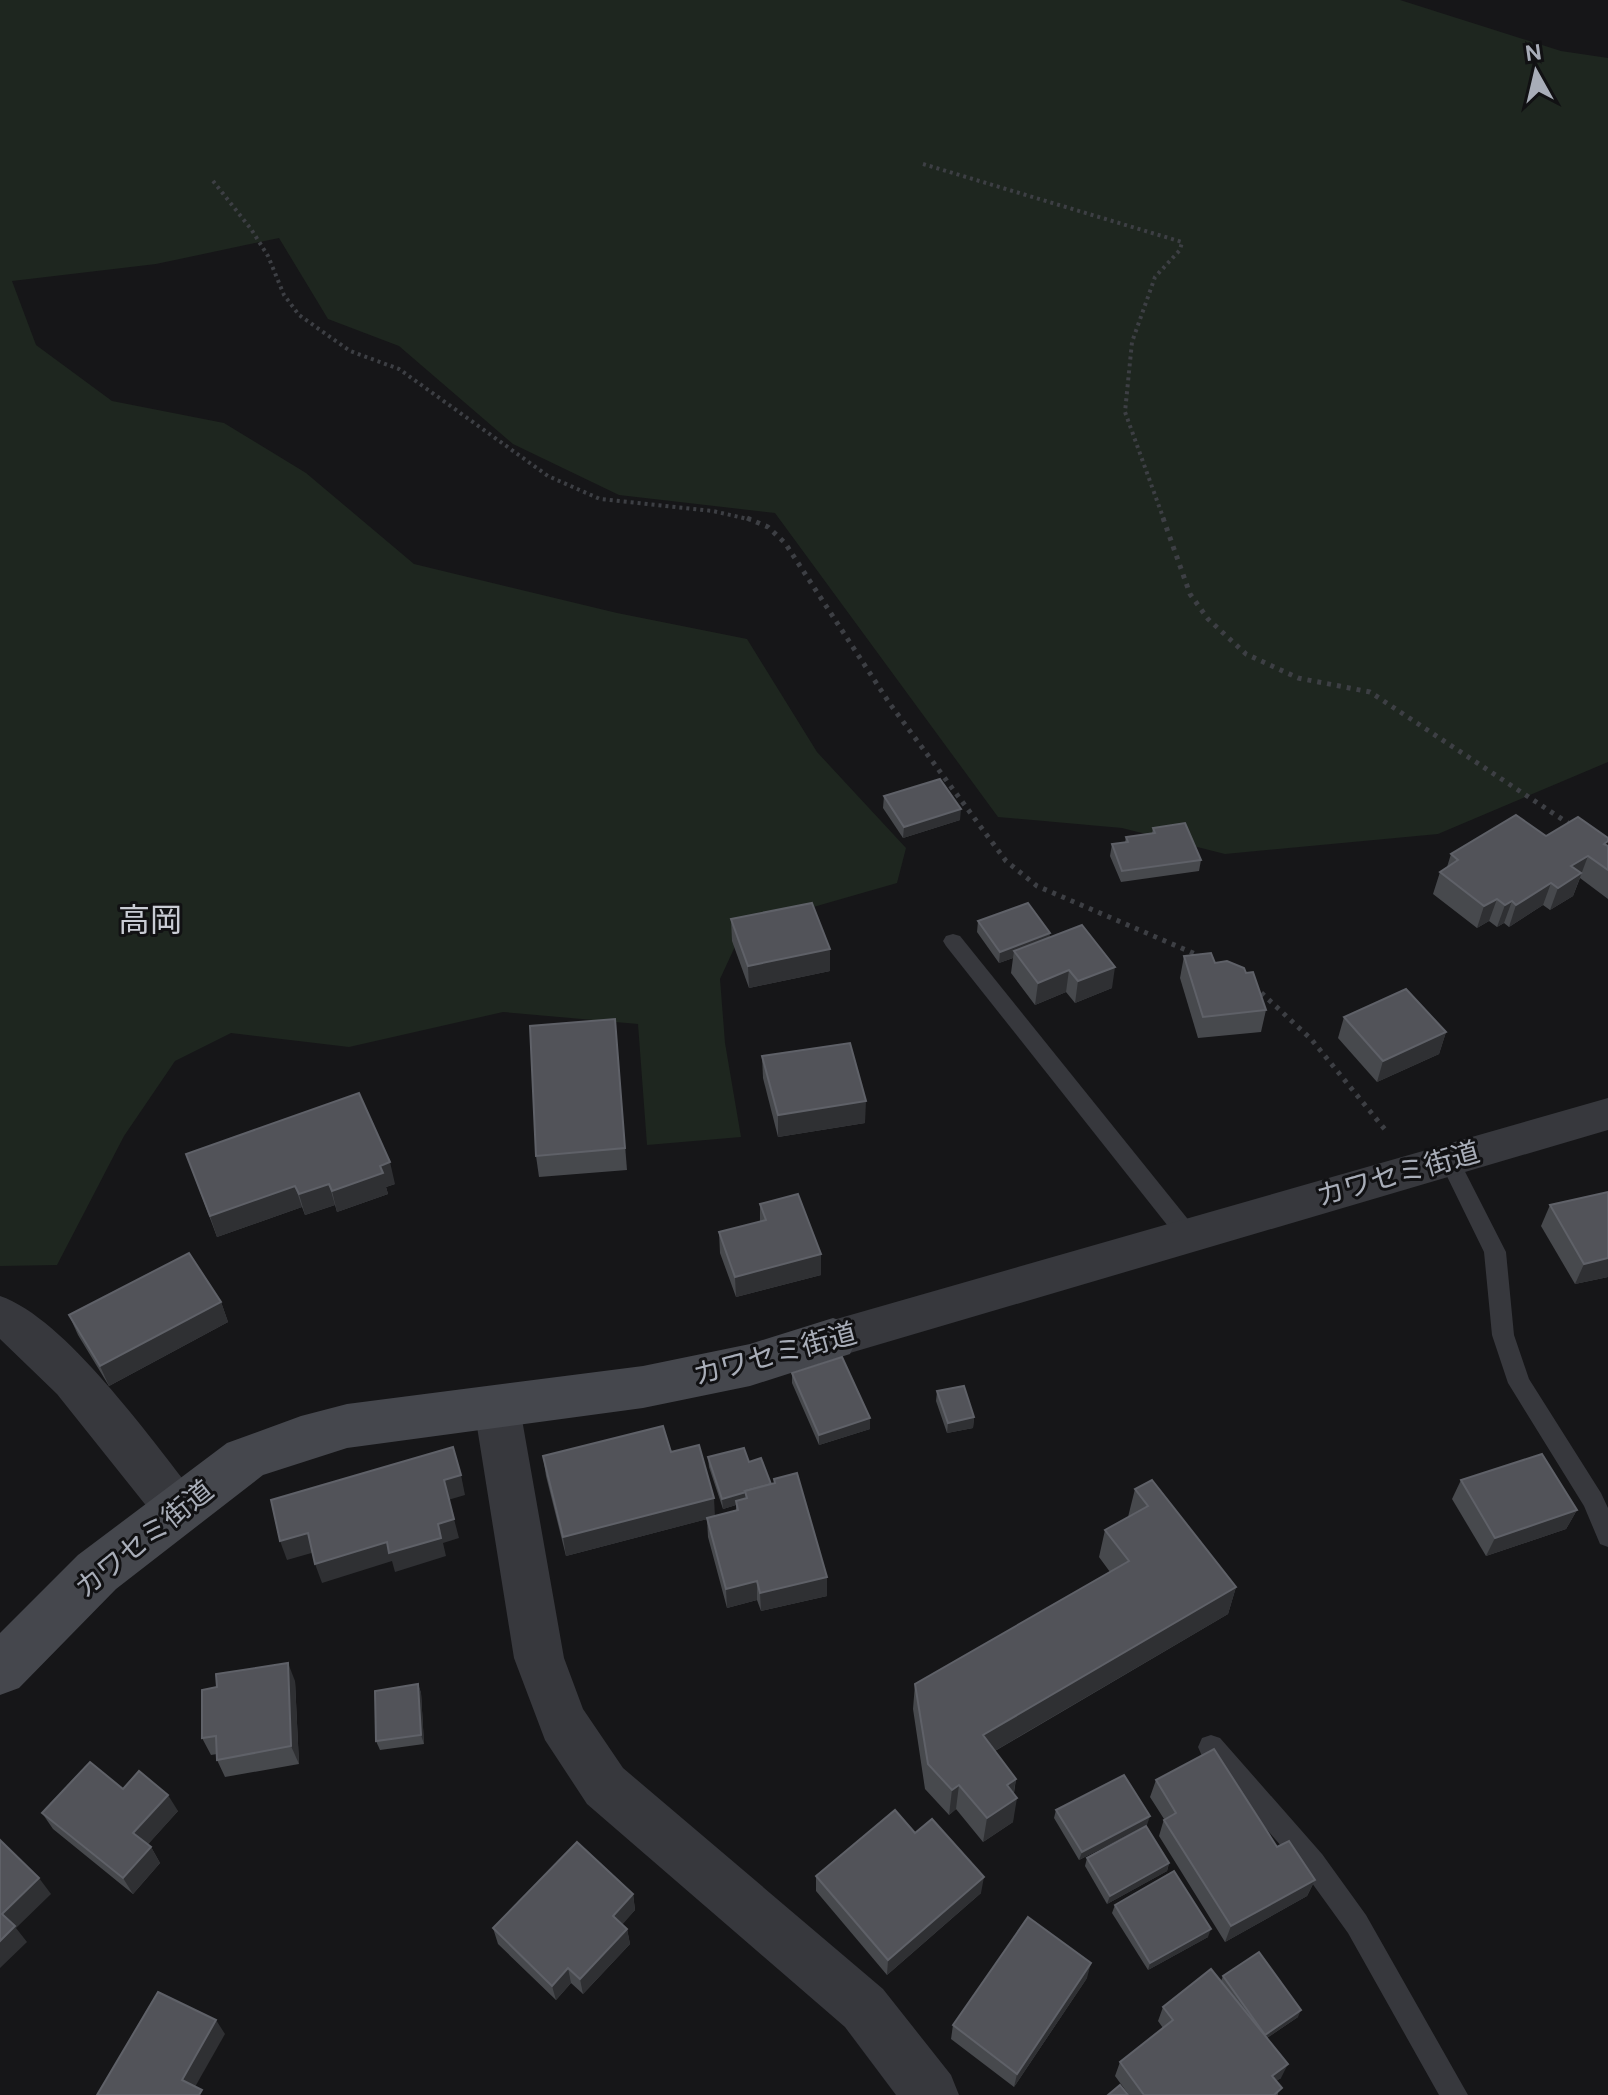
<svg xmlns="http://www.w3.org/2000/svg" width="1608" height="2095" font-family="'DM Sans','Noto Sans JP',sans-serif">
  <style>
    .green { fill: #1e261f }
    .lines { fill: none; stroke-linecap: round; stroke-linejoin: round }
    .path-far1 { stroke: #3d3f44; stroke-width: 4; stroke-dasharray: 3 4; stroke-linecap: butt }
    .path { stroke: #3d3f44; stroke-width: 5; stroke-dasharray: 4 6; stroke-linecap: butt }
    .lane { fill: #37383d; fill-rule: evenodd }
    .street { fill: #37383d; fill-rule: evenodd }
    .secondary { fill: #45474d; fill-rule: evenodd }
    .wall { fill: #47494d }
    .shaded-wall { fill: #2f3033 }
    .building { fill: #525359; stroke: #5f6168; stroke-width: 2 }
    .labels { text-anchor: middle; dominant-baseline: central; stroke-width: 6; stroke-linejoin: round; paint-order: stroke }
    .street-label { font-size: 28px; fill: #a8adb8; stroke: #111113 }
    .quarter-label { font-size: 32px; fill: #c9ccd4; stroke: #111113 }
  </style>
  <rect width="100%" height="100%" fill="#161618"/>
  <!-- green -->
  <polygon class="green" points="0,0 1400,0 1561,51 1608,58 1608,762 1438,834 1225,854 1122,828 998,817 775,513 619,495 513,444 399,346 328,319 279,238 156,264 12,281 36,345 112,401 224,423 306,473 414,564 617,613 747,639 817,752 906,848 897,883 744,927 720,979 725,1043 741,1137 647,1145 638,1024 503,1012 349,1047 231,1033 175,1061 124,1136 57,1265 0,1266"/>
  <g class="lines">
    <!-- path-far1 -->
    <g class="path-far1">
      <polyline points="923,164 1182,242 1180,250 1155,277 1132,342 1125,412 1164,520"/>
      <polyline points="213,181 251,229 268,256 284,295 299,315 350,351 399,369 548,476 600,499 713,511 752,520"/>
    </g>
    <!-- path -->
    <g class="path">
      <polyline points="747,518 768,527 785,543 890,704 1006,861 1037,886 1200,956"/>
      <polyline points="1163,518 1190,594 1208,619 1246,654 1298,678 1370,692 1574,827"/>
      <polyline points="1254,986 1311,1039 1387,1132"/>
    </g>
    <!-- lane -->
    <g class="lane">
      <polygon points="953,934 960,936 1195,1228 1198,1234 1195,1240 1187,1243 1179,1240 946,946 943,941 946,936"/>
      <polygon points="1449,1152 1456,1154 1506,1252 1514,1335 1529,1379 1601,1493 1608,1508 1608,1547 1600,1544 1584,1506 1508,1383 1492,1335 1484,1252 1439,1160 1442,1154"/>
      <polygon points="1211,1735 1220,1738 1322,1854 1366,1915 1468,2095 1439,2095 1348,1933 1304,1872 1202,1756 1198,1747 1202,1738"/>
    </g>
    <!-- street -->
    <g class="street">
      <polygon points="1608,1098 1608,1130 833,1358 817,1352 811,1339 817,1326 833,1320"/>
      <path d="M0,1296C65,1318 150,1438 194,1493L200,1508L194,1523L177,1529L160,1523L57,1394L0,1339Z"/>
      <polygon points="497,1388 513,1394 520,1408 564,1658 583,1709 623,1768 883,1989 951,2075 959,2095 896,2095 845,2027 587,1804 545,1740 514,1658 474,1408 481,1394"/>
    </g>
    <!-- secondary -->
    <polygon class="secondary" points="833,1318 850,1324 857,1339 850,1354 750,1386 643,1408 347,1448 263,1475 116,1589 19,1688 0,1695 0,1633 78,1555 227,1443 301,1416 347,1404 643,1366 750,1344"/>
  </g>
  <!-- wall -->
  <g class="wall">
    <polygon points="884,796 960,820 903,838 883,808"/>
    <polygon points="1153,828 1201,860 1199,871 1121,882 1110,856 1112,844 1125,842 1126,837 1152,833"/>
    <polygon points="1546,836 1608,846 1608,899 1580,878 1573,896 1550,910 1543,905 1509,927 1504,923 1497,927 1489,921 1477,928 1433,894 1440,872 1447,867 1451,854"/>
    <polygon points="731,919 830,949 830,971 749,988 732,941"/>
    <polygon points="978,921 1050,938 1112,988 1075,1003 1066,992 1035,1005 1011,973 1013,958 999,963 977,932"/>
    <polygon points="1184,956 1215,963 1246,973 1266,1010 1261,1032 1198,1038 1180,978"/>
    <polygon points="1344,1017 1446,1032 1439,1054 1377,1082 1338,1038"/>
    <polygon points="615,1019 627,1170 539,1177 536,1156"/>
    <polygon points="762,1056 865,1123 778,1137 763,1078"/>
    <polygon points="186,1154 395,1184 386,1187 388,1194 337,1212 335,1205 305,1215 302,1207 217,1237"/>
    <polygon points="760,1204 821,1275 736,1297 720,1253 719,1232 760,1222"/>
    <polygon points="1550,1205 1608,1277 1575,1284 1541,1226"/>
    <polygon points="221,1302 228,1322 109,1386 78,1335 69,1315"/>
    <polygon points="792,1373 870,1418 870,1429 819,1445 792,1383"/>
    <polygon points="937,1391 974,1417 973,1428 947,1433 936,1401"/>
    <polygon points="671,1452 715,1516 736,1510 736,1505 723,1509 709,1467 708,1457 749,1462 771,1484 774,1484 774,1479 827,1596 761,1611 757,1600 727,1608 708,1537 707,1519 566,1556 546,1476 543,1456"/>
    <polygon points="1461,1480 1577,1510 1566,1529 1486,1556 1452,1499"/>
    <polygon points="1135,1489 1236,1587 1228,1614 995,1751 1016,1779 1014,1793 1013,1822 983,1842 956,1809 949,1815 925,1789 913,1709 915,1684 1110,1572 1099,1557 1105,1530 1128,1517"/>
    <polygon points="295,1681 299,1764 225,1777 217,1760 217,1754 211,1755 202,1738"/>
    <polygon points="418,1684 421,1693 424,1744 380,1750 376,1741"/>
    <polygon points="1156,1780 1277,1847 1315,1880 1307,1896 1225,1942 1159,1836 1164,1819 1150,1797"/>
    <polygon points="123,1789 178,1811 148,1844 151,1847 160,1863 133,1894 53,1829 42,1813"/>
    <polygon points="1056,1810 1147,1825 1079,1860 1054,1818"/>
    <polygon points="915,1833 981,1893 887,1975 816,1891 816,1876"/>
    <polygon points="1087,1858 1169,1863 1167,1871 1107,1904 1085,1866"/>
    <polygon points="633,1894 635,1910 622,1924 627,1929 630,1944 583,1994 571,1983 556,2000 498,1944 493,1928"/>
    <polygon points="1115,1905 1208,1937 1148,1970 1112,1913"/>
    <polygon points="1223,1976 1298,2017 1267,2038 1281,2078 1276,2081 1278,2095 1129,2095 1115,2076 1120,2062 1163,2028 1158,2021 1163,2007 1221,1981"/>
    <polygon points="1087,1978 1014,2087 951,2039 953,2025"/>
  </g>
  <!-- shaded-wall -->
  <g class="shaded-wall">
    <polygon points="961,809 960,820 903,838 904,827"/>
    <polygon points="1588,856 1573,896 1550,910 1558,888 1571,866"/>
    <polygon points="1551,883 1543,905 1509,927 1516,905"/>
    <polygon points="1497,899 1489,921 1477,928 1484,906"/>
    <polygon points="1512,901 1504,923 1497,927 1505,905"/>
    <polygon points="1050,933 1049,945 1014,951 1013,958 999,963 1000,952"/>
    <polygon points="830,949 830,971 749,988 748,966"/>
    <polygon points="1115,967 1112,988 1075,1003 1078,981"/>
    <polygon points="1069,970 1066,992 1035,1005 1038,983"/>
    <polygon points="1446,1032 1439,1054 1377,1082 1383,1061"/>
    <polygon points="866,1101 865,1123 778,1137 778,1115"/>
    <polygon points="390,1162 395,1184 386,1187 388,1194 337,1212 332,1191 380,1166"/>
    <polygon points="329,1184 335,1205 305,1215 299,1194"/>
    <polygon points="295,1186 302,1207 217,1237 210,1216"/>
    <polygon points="821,1254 821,1275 736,1297 735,1277"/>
    <polygon points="1608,1258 1608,1277 1575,1284 1584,1264"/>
    <polygon points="221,1302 228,1322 109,1386 100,1366"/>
    <polygon points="974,1417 973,1428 947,1433 948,1423"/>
    <polygon points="870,1418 870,1429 819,1445 819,1435"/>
    <polygon points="461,1475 465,1495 448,1500 444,1480"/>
    <polygon points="745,1493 746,1502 736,1501 736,1505 723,1509 722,1499"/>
    <polygon points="714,1498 715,1517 566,1556 563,1537"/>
    <polygon points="1577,1510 1566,1529 1486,1556 1495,1538"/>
    <polygon points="454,1519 459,1538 443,1543 446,1556 395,1572 392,1561 322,1583 315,1564"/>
    <polygon points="308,1533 315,1552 287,1560 280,1541"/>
    <polygon points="827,1577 827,1596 761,1611 760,1593"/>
    <polygon points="757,1581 757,1600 727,1608 726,1589"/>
    <polygon points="1236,1587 1228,1614 979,1760 983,1735"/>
    <polygon points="288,1663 295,1681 299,1764 291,1746"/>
    <polygon points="418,1684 421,1693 424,1744 421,1735"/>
    <polygon points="1016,1779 1012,1801 1017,1798 1013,1822 983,1842 987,1818 1007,1785"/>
    <polygon points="959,1785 956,1809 949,1815 952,1790"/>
    <polygon points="168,1795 178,1811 143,1850 133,1833"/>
    <polygon points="1150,1816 1147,1825 1079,1860 1082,1852"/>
    <polygon points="151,1847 160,1863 133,1894 123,1878"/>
    <polygon points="1169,1863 1167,1871 1107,1904 1110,1896"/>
    <polygon points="984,1877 981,1893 887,1975 888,1960"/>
    <polygon points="39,1878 51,1894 16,1928 27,1942 0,1968 0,1941 2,1914"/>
    <polygon points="1315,1880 1307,1896 1225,1942 1231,1926"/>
    <polygon points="633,1894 635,1910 616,1932 613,1916"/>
    <polygon points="627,1929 630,1944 583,1994 580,1979"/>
    <polygon points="1211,1929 1208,1937 1148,1970 1150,1963"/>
    <polygon points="1091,1963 1087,1978 1014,2087 1017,2074"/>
    <polygon points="568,1968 571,1983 556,2000 552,1986"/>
    <polygon points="1301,2010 1298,2017 1261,2042 1265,2035"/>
    <polygon points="216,2020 225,2034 191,2094 182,2080"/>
    <polygon points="1288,2064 1281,2078 1264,2089 1272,2076"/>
  </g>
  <!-- building -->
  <g class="building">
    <polygon points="940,779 961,809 904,827 884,796"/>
    <polygon points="1516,815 1546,836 1578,817 1608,838 1608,841 1604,844 1608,846 1608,870 1588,856 1571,866 1581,873 1558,888 1551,883 1516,905 1512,901 1505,905 1497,899 1484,906 1440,872 1458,860 1451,854"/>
    <polygon points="1185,823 1201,860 1122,871 1112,844 1128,842 1126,837 1155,833 1153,828"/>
    <polygon points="812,903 830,949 748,966 731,919"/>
    <polygon points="1028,903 1050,933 1000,952 978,921"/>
    <polygon points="1082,925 1115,967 1078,981 1069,970 1038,983 1014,951"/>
    <polygon points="1211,953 1215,963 1227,961 1244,968 1246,973 1253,972 1266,1010 1203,1017 1184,956"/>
    <polygon points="1406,989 1446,1032 1383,1061 1344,1017"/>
    <polygon points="615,1019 625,1148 536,1156 530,1026"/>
    <polygon points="850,1043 866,1101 778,1115 762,1056"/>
    <polygon points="359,1093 390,1162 380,1166 383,1173 332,1191 329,1184 299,1194 295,1186 210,1216 186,1154"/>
    <polygon points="1608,1192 1608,1258 1584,1264 1550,1205"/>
    <polygon points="798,1194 821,1254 735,1277 719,1232 766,1220 760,1204"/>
    <polygon points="189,1253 221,1302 100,1366 69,1315"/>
    <polygon points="842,1357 870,1418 819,1435 792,1373"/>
    <polygon points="964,1386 974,1417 948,1423 937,1391"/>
    <polygon points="663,1426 671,1452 699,1445 714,1498 563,1537 543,1456"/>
    <polygon points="453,1447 461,1475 444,1480 454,1519 438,1524 441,1538 389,1553 387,1542 315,1564 308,1533 280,1541 271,1500"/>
    <polygon points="744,1448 749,1462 761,1458 771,1484 745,1491 746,1492 722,1499 708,1457"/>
    <polygon points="1542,1454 1577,1510 1495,1538 1461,1480"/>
    <polygon points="797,1473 827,1577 760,1593 757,1581 726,1589 707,1518 738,1510 736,1501 747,1498 745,1491 775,1483 774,1479"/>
    <polygon points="1152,1480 1236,1587 983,1735 1016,1779 1007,1785 1017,1798 987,1818 959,1785 952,1790 928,1764 915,1684 1129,1561 1105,1530 1148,1506 1135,1489"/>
    <polygon points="288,1663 291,1746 217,1760 216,1736 202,1738 202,1690 217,1687 216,1674"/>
    <polygon points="418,1684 421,1735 376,1741 375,1691"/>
    <polygon points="1214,1749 1277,1847 1289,1841 1315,1880 1231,1926 1164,1820 1176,1813 1156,1780"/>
    <polygon points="90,1762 123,1789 139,1771 168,1795 133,1833 151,1847 123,1878 42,1813"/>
    <polygon points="1124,1775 1150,1816 1082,1852 1056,1810"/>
    <polygon points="895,1810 915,1833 932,1819 984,1877 888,1960 816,1876"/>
    <polygon points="1146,1826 1169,1863 1110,1896 1087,1858"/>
    <polygon points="0,1840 39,1878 2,1914 15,1926 0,1941"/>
    <polygon points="577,1842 633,1894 613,1916 627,1929 580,1979 568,1968 552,1986 493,1928"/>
    <polygon points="1174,1871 1211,1929 1150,1963 1115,1905"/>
    <polygon points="1028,1917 1091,1963 1017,2074 953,2025"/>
    <polygon points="1259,1952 1301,2010 1265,2035 1223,1976"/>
    <polygon points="1211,1969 1288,2064 1272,2076 1282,2088 1274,2095 1144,2095 1120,2062 1173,2020 1163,2007"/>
    <polygon points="158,1992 216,2020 182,2080 202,2090 199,2095 97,2095"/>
    <polygon points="1120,2085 1128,2095 1108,2095"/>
  </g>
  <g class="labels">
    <!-- street labels -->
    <g class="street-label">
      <text transform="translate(1398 1174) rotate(-16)">カワセミ街道</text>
      <text transform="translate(775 1354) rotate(-15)">カワセミ街道</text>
      <text transform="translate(144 1539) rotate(-39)">カワセミ街道</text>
    </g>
    <!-- quarter labels -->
    <g class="quarter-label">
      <text x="150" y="920">高岡</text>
    </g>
  </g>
  <!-- north arrow -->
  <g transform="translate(1536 72) rotate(352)" stroke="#111113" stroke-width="6" paint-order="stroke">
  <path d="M0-6L14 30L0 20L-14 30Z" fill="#a8adb8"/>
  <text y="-12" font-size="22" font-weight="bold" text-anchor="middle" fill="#a8adb8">N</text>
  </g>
</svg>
